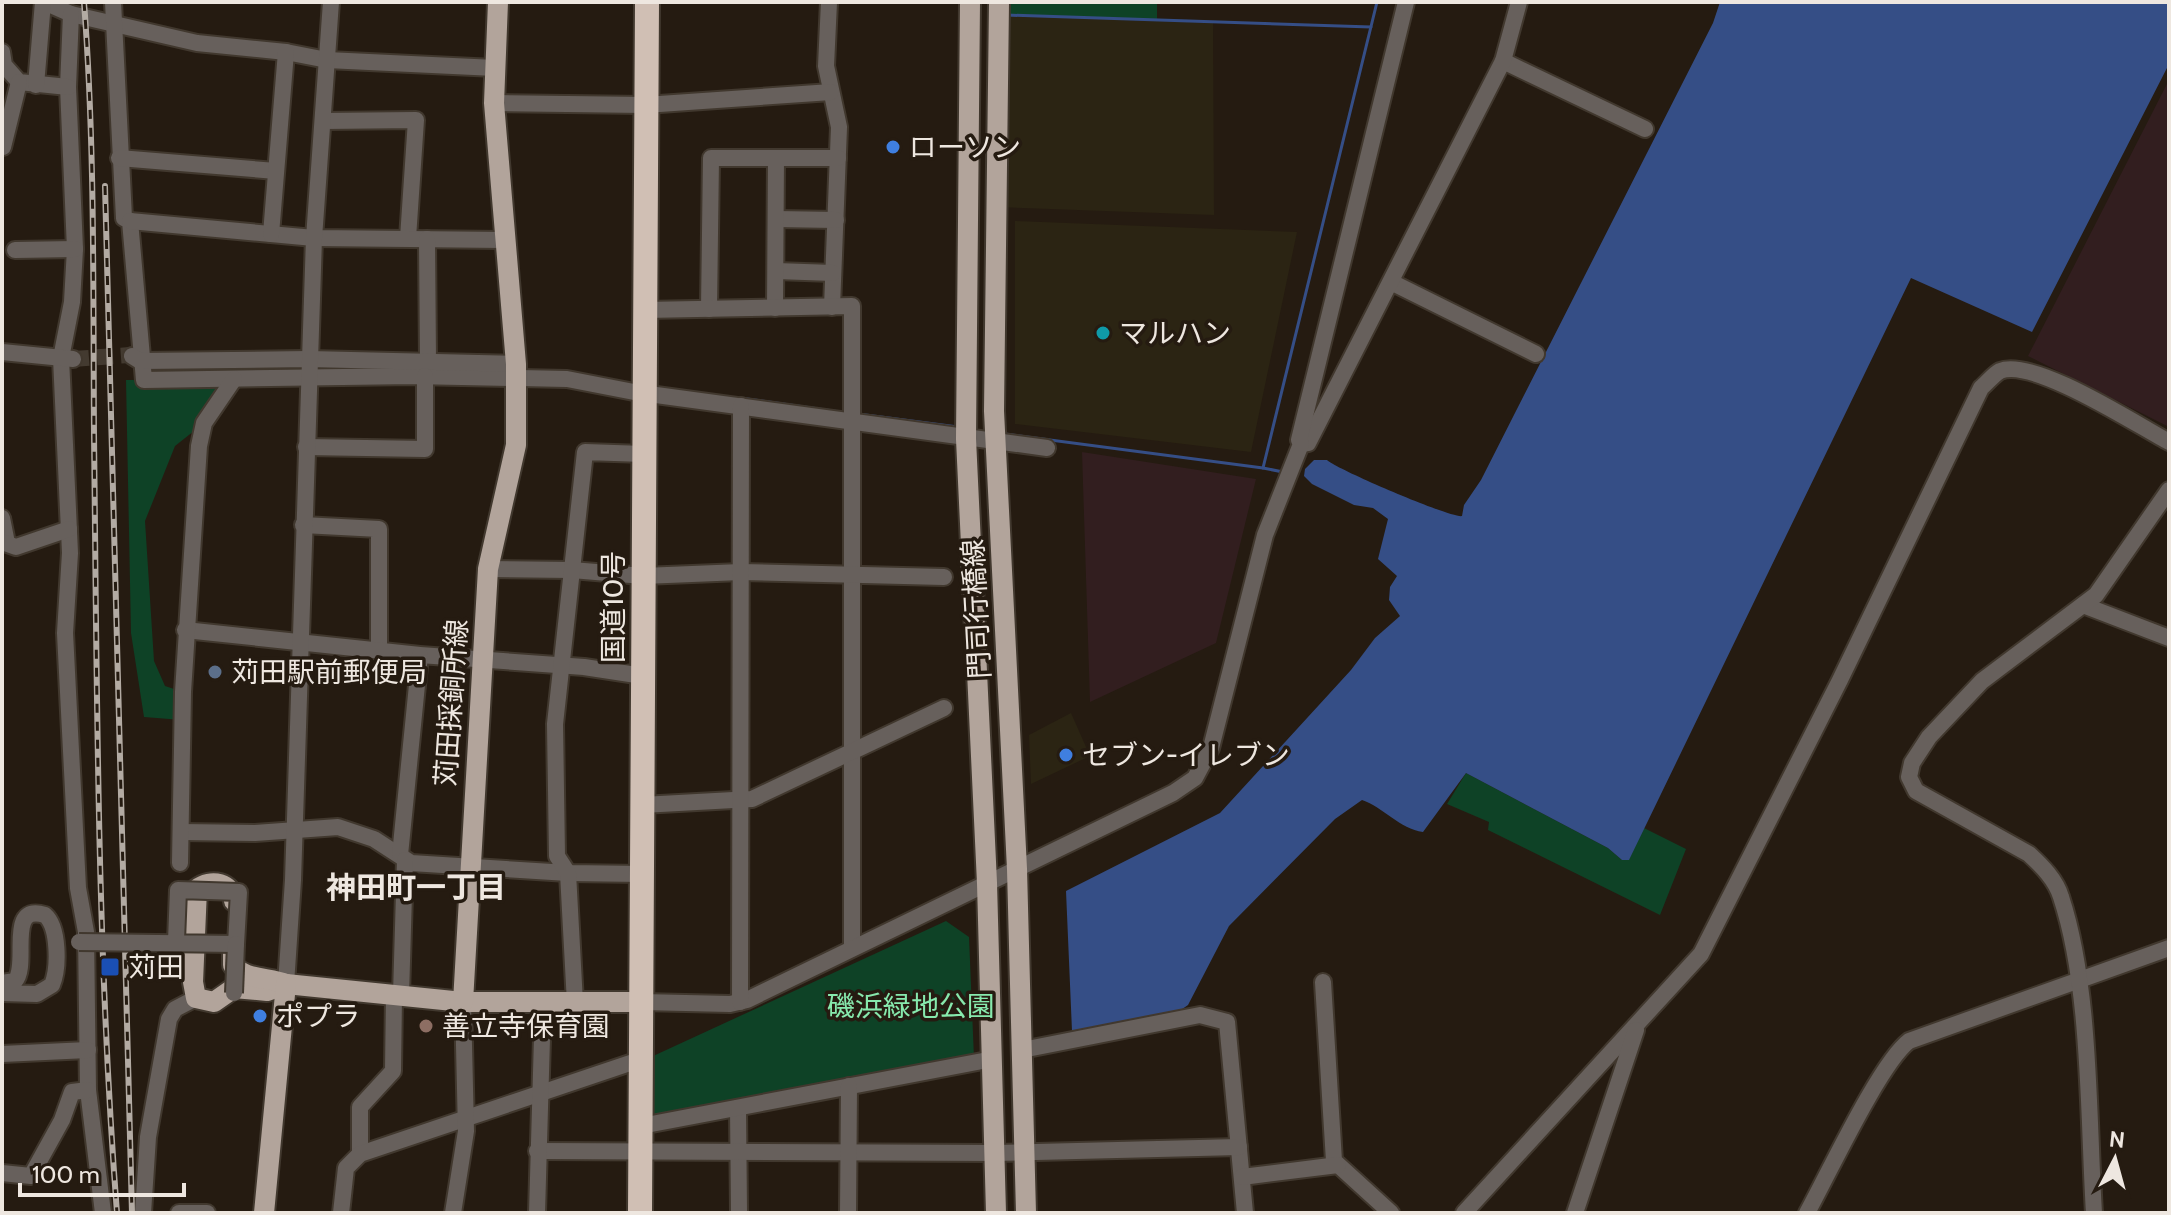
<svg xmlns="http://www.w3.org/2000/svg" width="2171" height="1215" font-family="Cabin,'Noto Sans JP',sans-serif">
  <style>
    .commercial { fill: #2b2413 }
    .industrial { fill: #321e1f }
    .green { fill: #0e4226 }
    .water { fill: #354e86 }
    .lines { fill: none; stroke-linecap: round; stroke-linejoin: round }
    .stream { stroke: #354e86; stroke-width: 3 }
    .minor-tunnel { stroke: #433a30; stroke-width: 16; stroke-dasharray: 16 8; stroke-linecap: butt }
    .minor-casing { stroke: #41382e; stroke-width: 20 }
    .major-casing { stroke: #41382e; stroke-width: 24 }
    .highway-casing { stroke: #41382e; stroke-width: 28 }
    .minor { stroke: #67605c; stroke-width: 16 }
    .major { stroke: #b2a49b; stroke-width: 20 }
    .highway { stroke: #d0bfb4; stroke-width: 24 }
    .rail-casing { stroke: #b3aba3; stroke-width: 6 }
    .rail { stroke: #251b11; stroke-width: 3; stroke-dasharray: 9; stroke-linecap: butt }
    .minor-bridge-casing { stroke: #41382e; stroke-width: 20; stroke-linecap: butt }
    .minor-bridge { stroke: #67605c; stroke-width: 16 }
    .shop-dot { fill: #3f7fe0; stroke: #251b11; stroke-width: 3 }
    .culture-dot { fill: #0f9aa8; stroke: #251b11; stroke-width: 3 }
    .service-dot { fill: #5c6f8a; stroke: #251b11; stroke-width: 3 }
    .transit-dot { fill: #1a4fb4; stroke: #251b11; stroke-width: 3 }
    .education-dot { fill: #8d6e63; stroke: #251b11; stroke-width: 3 }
    .labels { text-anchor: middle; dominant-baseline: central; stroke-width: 7; stroke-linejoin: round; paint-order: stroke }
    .poi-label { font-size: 28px; fill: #eee7e0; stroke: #251b11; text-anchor: start }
    .street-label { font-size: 28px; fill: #eee7e0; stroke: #251b11 }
    .park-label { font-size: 28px; fill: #87e9ad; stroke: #251b11 }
    .neighbourhood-label { font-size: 30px; font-weight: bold; fill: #eee7e0; stroke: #251b11 }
  </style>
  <rect width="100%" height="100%" fill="#251b11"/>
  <!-- commercial -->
  <g class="commercial">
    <polygon points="999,14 1213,23 1214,215 998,207"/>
    <polygon points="1015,221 1297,232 1251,452 1015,424"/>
    <polygon points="1071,713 1090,756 1031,784 1029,735"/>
  </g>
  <!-- industrial -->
  <g class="industrial">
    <polygon points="2169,80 2169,427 2028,356"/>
    <polygon points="1082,452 1256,479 1216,643 1090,702"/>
  </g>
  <!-- green -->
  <g class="green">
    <polygon points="999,2 1157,2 1157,19 999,14"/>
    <polygon points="234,379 204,423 175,446 145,521 154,661 165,686 183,692 182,720 144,717 131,633 126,380"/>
    <polygon points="1466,773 1608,848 1622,860 1629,859 1644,828 1686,849 1660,915 1488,830 1489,822 1447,804"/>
    <polygon points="946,921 969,937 974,1058 650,1116 651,1057"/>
  </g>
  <!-- water -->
  <path class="water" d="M1720,2H2169V64L2032,332L1911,278L1629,860H1622L1608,848L1466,773L1423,832C1400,829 1383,807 1362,800L1335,819L1229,926L1188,1005L1178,1012L1072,1031L1066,891L1220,813L1351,670L1375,638L1400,616L1389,600L1390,587L1397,576L1378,559L1388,519L1373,508L1354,505L1312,484L1304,476L1305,469L1314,460H1327C1336,469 1453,519 1462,516L1464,505L1481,480L1713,23Z"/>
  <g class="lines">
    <!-- stream -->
    <g class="stream">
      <polyline points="1006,15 1371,27"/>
      <polyline points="193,368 306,369"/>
      <polyline points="317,369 354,369"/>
      <polyline points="747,399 847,413"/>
      <polyline points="858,414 958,427"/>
      <polyline points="1005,434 1263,468 1377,2"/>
      <polyline points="1263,468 1283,472"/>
    </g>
    <!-- minor-tunnel -->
    <polyline class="minor-tunnel" points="73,359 130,355"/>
    <!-- minor casing -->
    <g class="minor-casing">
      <g id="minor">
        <polyline points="44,2 71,14 197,43 286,52 327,60 495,68"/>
        <polyline points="113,2 124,218 130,221 144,380 413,376 567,379 634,392 1047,448"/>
        <polyline points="829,2 826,66 839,127 832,307"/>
        <polyline points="71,14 68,87 75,249 72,302 61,358 70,553 65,633 78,888 86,932 88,1090 103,1213"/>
        <polyline points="2,52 4,65 19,82 68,87"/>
        <polyline points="1503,61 1645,129"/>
        <polyline points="36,85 43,2"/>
        <polyline points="494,103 645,105 831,92"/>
        <polyline points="323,121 416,120 408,238"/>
        <polyline points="3,147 19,82"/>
        <polyline points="119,158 276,171"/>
        <polyline points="776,219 836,220"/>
        <polyline points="130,221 314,238 504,240"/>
        <polyline points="271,234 286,52"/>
        <polyline points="427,239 428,361"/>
        <polyline points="15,250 75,249"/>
        <polyline points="776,271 833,273"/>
        <polyline points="1391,282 1536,354"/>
        <polyline points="775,308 776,158"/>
        <polyline points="709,309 711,158 838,158"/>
        <polyline points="644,310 852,306 852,948"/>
        <polyline points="2,352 73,359"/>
        <polyline points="132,356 140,361 309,359 516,364"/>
        <polyline points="1301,444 1308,443 1503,61 1519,2"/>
        <polyline points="306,447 425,449 425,376"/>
        <polyline points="2,518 7,543"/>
        <polyline points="303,525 379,529 379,651"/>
        <polyline points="2,542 16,547 69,529"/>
        <polyline points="488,569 572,570 643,576 741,572 944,577"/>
        <polyline points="2083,605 2169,638"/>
        <polyline points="185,630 420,655 584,667 643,676"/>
        <polyline points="642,805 752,799 944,708"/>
        <polyline points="181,832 255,833 338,827 374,839 411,863 568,873 643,874"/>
        <polyline points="400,855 420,655"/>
        <polyline points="180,863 183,692 199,446 204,423 234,379"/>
        <polyline points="1323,982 1334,1161 1391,1213"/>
        <path d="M2,983L15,981C30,964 5,903 45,915C59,927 59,968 52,985L37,994L2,993"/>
        <polyline points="286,984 293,880 314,238 331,2"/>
        <polyline points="401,995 405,860"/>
        <polyline points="641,1002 730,1004 747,1000 1173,793 1195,778 1211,748 1265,535 1301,444 1299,440 1406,2"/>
        <polyline points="740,1002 741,406"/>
        <polyline points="575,1003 568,873 557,856 555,724 585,452 644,454"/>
        <polyline points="1022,1050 1200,1015 1227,1022 1245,1213"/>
        <polyline points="2,1054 88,1050"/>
        <polyline points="738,1108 739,1213"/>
        <polyline points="641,1126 993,1059"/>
        <polyline points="537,1151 996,1153 1239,1147"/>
        <polyline points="360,1154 360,1107 393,1071 394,995"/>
        <polyline points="2,1173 31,1176 62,1120 72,1092 88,1090"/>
        <polyline points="1242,1177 1338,1165"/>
        <polyline points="143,1213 148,1137 169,1019 175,1009 196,998"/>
        <polyline points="179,1213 207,1213"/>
        <polyline points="341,1213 346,1168 360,1154 642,1059"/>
        <polyline points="453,1213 466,1131 463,1002"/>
        <polyline points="537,1213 543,1003"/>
        <polyline points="848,1213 849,1086"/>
        <path d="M1464,1213L1701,954L1840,680L1981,388C1987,383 1994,374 2000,371C2033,357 2137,425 2169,442"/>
        <polyline points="1575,1213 1636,1030"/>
        <path d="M1807,1213C1828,1175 1880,1063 1909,1041L2169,948"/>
        <path d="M2094,1213C2088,1117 2091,988 2061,897C2056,880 2042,866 2029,854L1916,791L1909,777L1912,763L1929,737L1982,681L2096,595L2169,490"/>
      </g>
    </g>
    <!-- major casing -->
    <g class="major-casing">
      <g id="major">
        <polyline points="970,2 966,439 987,883 996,1213"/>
        <polyline points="999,2 994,411 1017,869 1026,1213"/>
        <path d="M234,901C232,883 211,878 197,889L193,982L196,998L214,1002L234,988L267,991L286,984"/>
        <path d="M233,953V965C244,980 269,977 286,984L463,1002H641"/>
        <polyline points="463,1002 488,569 516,445 516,364 494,103 498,2"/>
        <polyline points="264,1213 286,984"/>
      </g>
    </g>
    <!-- highway casing -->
    <g class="highway-casing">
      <polyline id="highway" points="640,1213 647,2"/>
    </g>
    <!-- minor -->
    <use href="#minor" class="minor"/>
    <!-- major -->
    <use href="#major" class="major"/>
    <!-- highway -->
    <use href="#highway" class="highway"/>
    <!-- rail casing -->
    <g class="rail-casing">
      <g id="rail">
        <path d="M84,2C95,146 93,290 94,434C97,694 97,954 117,1213"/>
        <polyline points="105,186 132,1213"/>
      </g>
    </g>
    <!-- rail -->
    <use href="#rail" class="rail"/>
    <!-- minor-bridge casing -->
    <g class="minor-bridge-casing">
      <g id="minor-bridge">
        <polyline points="79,942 236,944 239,892 178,890 176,941"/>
        <polyline points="234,993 236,944"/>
      </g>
    </g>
    <!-- minor-bridge -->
    <use href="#minor-bridge" class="minor-bridge"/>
  </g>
  <!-- markers -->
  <g class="shop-dot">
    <circle cx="893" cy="147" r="8"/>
    <circle cx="1066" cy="755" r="8"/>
    <circle cx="260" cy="1016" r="8"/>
  </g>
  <circle class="culture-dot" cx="1103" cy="333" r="8"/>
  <circle class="service-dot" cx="215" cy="672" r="8"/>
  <rect class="transit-dot" x="100" y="957" width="20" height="20" rx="4"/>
  <circle class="education-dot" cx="426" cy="1026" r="8"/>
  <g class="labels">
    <!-- poi labels -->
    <g class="poi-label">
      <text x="909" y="147">ローソン</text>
      <text x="1119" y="333">マルハン</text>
      <text x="231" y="672">苅田駅前郵便局</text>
      <text x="1082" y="755">セブン-イレブン</text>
      <text x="128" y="967">苅田</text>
      <text x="276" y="1016">ポプラ</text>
      <text x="442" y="1026">善立寺保育園</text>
    </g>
    <!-- street labels -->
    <g class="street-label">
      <text transform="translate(613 607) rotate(-90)">国道10号</text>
      <text transform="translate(976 609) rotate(-93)">門司行橋線</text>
      <text transform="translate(451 703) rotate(-86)">苅田採銅所線</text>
    </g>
    <!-- park labels -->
    <g class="park-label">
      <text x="911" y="1006">磯浜緑地公園</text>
    </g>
    <!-- neighbourhood labels -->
    <g class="neighbourhood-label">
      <text x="416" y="887">神田町一丁目</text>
    </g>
  </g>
  <!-- border -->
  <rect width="2171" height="1215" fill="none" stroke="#eee7e0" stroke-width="8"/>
  <!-- north arrow -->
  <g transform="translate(2115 1159) rotate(6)" stroke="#251b11" stroke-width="6" paint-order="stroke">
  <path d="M0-6L14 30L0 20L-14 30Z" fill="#eee7e0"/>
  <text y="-12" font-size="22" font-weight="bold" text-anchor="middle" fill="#eee7e0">N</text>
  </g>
  <!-- scale -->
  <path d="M20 1183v12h164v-12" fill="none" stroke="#eee7e0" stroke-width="4"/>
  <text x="32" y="1183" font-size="24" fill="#eee7e0" stroke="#251b11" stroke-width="6" paint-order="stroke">100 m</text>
</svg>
